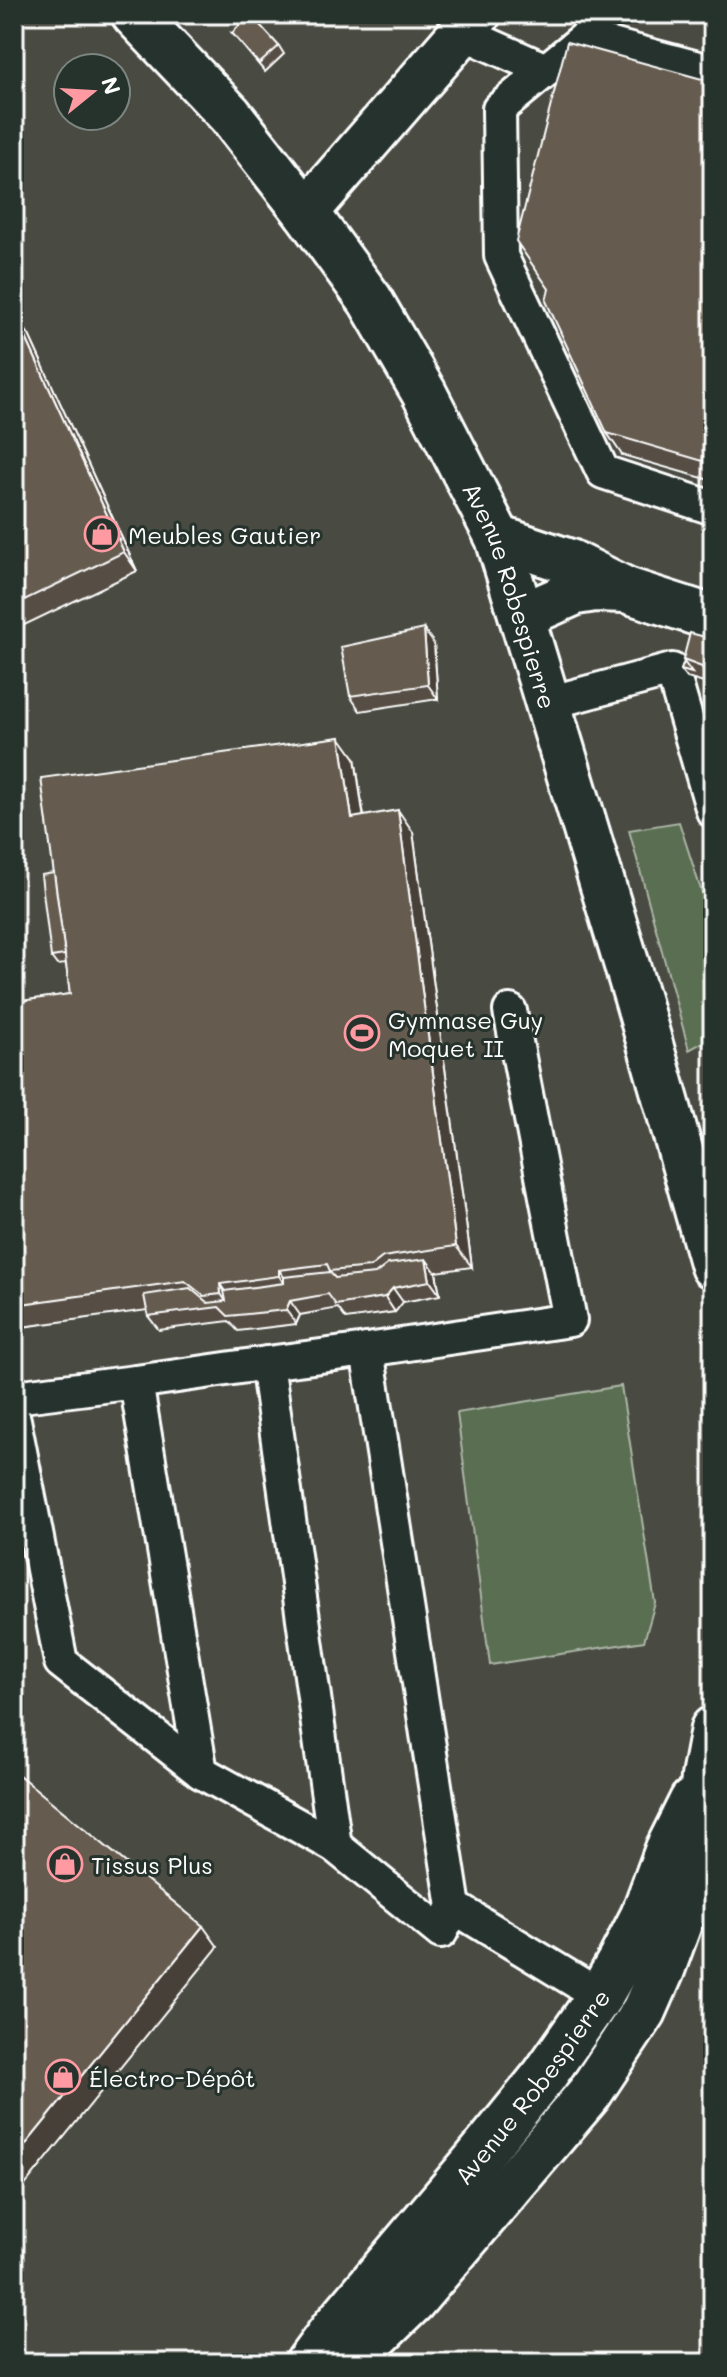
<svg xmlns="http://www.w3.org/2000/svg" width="727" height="2377" font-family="Mali,sans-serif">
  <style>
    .built { fill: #4a4b42; fill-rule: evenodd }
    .green { fill: #5a6e51; stroke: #acb6a8; stroke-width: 2 }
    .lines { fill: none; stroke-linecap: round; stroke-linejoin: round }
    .lane-casing { stroke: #fff; stroke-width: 38 }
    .street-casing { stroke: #fff; stroke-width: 50 }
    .lane { stroke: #26332d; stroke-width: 32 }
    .street { stroke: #26332d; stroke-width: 44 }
    .wall { fill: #574e44; stroke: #fff; stroke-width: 2 }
    .shaded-wall { fill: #474037; stroke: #fff; stroke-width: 2 }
    .building { fill: #655b4f; stroke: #fff; stroke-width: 2 }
    .labels { text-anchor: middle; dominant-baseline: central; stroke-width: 6; stroke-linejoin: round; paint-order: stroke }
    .poi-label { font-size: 24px; fill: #fff; stroke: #26332d; text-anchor: start }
    .street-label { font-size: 24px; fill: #fff; stroke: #26332d }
  </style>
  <rect width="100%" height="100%" fill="#393f37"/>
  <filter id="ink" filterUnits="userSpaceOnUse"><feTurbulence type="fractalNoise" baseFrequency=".0125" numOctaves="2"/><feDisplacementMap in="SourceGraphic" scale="16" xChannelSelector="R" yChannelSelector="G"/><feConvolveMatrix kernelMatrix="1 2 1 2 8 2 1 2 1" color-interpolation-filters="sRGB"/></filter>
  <g filter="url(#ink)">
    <!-- built -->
    <path class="built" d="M14,14H713V2363H14ZM68,68H116V116H68Z"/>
    <!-- green -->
    <g class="green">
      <polygon points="679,822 713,927 713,1037 689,1050 629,830"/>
      <polygon points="621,1386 655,1603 644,1641 490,1665 457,1413"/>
    </g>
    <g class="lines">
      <!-- lane casing -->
      <g class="lane-casing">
        <g id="lane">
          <polyline points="463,33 546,70"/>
          <polyline points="713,72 585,38 499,109 501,256 603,472 713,508"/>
          <polyline points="548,703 672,670 713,811"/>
          <polyline points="367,1350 570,1320 510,1011"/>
          <polyline points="267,1363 136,1382 201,1772 335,1846"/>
          <polyline points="14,1397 136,1382"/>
          <polyline points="14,1420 61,1662 201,1772"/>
          <polyline points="454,1907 441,1932 335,1846 267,1363 367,1350 454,1907 600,1996"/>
        </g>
      </g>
      <!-- street casing -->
      <g class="street-casing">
        <g id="street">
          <path id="s1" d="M134,14L230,115L306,212L370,300L424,393L498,538L638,1002L713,1266"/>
          <polyline points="306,212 478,14"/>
          <polyline points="498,538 570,562 626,590 713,618"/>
          <polyline points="522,616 576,592 595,589 626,590"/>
          <path id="s2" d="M308,2363L333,2329L476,2160L544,2076L600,1996L620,1961L643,1916L668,1849L692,1801"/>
          <polyline points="349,2363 413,2301 589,2094 644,2011 662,1970 685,1907 698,1848 704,1777 713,1729"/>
        </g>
      </g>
      <!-- lane -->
      <use href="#lane" class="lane"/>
      <!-- street -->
      <use href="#street" class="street"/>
    </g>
    <!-- wall -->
    <g class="wall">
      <polygon points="232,33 279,46 284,54 265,72"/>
      <polygon points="713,82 713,481 622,455 607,433"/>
      <polygon points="14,317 29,335 137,571 14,630"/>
      <polygon points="424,629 434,644 438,699 360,711 350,696"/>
      <polygon points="713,639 707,684 687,678 681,670 684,662 683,660"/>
      <polygon points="355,758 364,816 413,832 472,1267 436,1272 440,1295 403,1302 395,1312 346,1319 338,1308 300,1315 296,1324 238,1331 229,1321 159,1330 148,1316 147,1310 14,1328 14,1002 70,994 66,964 57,965 51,957 54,873"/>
    </g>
    <!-- shaded-wall -->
    <g class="shaded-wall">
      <polygon points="16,316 29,335 137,571 124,552"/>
      <polygon points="424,629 434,644 438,699 428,685"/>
      <polygon points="340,737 355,758 367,840 352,818"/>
      <polygon points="398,810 413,832 472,1267 456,1246"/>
      <polygon points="426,1259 436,1273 440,1295 430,1281"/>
      <polygon points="279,1270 294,1291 294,1297 279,1276"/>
      <polygon points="220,1284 235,1306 236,1316 221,1294"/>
      <polygon points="393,1288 403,1302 395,1312 385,1297"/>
      <polygon points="290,1301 300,1315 296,1324 286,1310"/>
      <polygon points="203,1926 218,1947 14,2199 14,2159"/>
    </g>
    <!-- building -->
    <g class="building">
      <polygon points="250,14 279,46 259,64 232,33"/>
      <polygon points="567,42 713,82 713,464 607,433 546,301 549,289 516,241"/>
      <polygon points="16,316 124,552 14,605 14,317"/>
      <polygon points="424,629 428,685 350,696 341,647"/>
      <polygon points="690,633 713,639 713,705 702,667 683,660"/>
      <polygon points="684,662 692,673 681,670"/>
      <polygon points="713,709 713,727 708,710"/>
      <polygon points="340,737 352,818 398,810 456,1246 383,1257 370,1267 330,1271 327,1264 279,1270 279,1276 220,1284 221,1294 204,1296 185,1281 14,1305 14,1002 70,994 41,778"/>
      <polygon points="54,873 65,955 51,957 41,875"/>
      <polygon points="426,1259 430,1281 393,1288 385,1297 336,1305 328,1294 290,1301 286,1310 228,1316 219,1307 148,1316 144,1295 190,1288 208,1303 226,1301 224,1291 284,1283 284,1277 330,1272 335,1278 375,1274 388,1264"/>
      <polygon points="14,1771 203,1926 14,2159"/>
    </g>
  </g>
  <!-- icons -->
  <defs>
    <g id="shop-ring" transform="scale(1.8)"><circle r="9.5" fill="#26332d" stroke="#ff9aa2" stroke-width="1.5"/><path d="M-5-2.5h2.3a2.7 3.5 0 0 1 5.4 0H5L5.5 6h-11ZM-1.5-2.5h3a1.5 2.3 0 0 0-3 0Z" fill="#ff9aa2"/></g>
    <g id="stadium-ring" transform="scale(1.8)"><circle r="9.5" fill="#26332d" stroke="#ff9aa2" stroke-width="1.5"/><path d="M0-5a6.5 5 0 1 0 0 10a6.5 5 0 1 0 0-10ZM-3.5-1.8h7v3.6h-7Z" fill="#ff9aa2"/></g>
  </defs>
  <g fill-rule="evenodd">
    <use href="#shop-ring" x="102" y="534"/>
    <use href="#stadium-ring" x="362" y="1033"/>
    <use href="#shop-ring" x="65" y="1864"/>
    <use href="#shop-ring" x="63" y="2077"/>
  </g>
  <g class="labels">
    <!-- poi labels -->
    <g class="poi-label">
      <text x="128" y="534">Meubles Gautier</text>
      <text x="388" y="1019">Gymnase Guy<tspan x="388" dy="28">Moquet II</tspan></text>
      <text x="91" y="1864">Tissus Plus</text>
      <text x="89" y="2077">Électro-Dépôt</text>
    </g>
    <!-- street labels -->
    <g class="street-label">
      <text stroke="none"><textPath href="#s1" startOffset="700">Avenue Robespierre</textPath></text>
      <text stroke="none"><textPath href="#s2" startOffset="356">Avenue Robespierre</textPath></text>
    </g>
  </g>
  <!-- margin -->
  <rect width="727" height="2377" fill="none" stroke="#26332d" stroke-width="48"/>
  <rect x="24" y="24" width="679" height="2329" fill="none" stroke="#fff" stroke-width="3" filter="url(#ink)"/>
  <!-- north arrow -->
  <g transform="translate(92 92) rotate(72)"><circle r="38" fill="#26332d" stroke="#7d8581" stroke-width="2"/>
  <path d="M0-6L14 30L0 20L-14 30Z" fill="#ff9aa2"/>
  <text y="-12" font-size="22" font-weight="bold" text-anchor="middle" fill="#ffffff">N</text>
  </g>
</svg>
